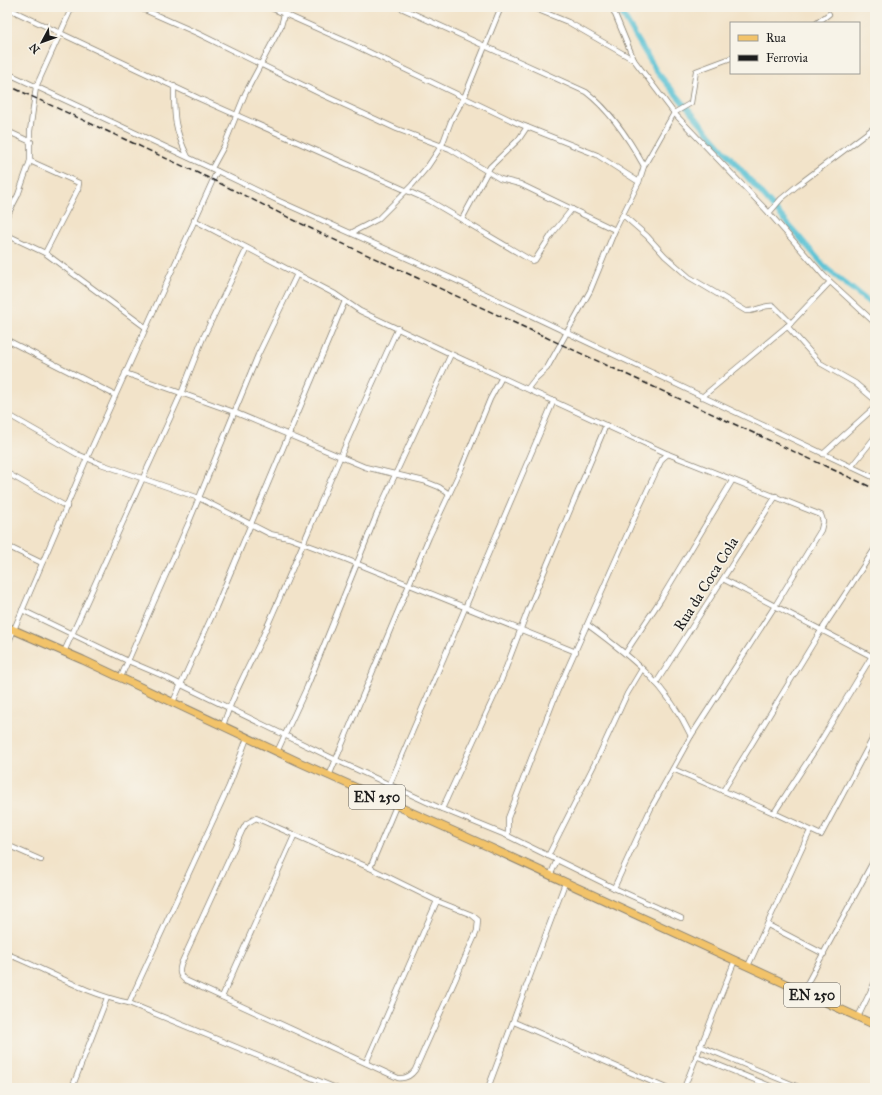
<svg xmlns="http://www.w3.org/2000/svg" width="882" height="1095" font-family="'IM FELL Great Primer',serif">
  <style>
    .lines { fill: none; stroke-linecap: round; stroke-linejoin: round }
    .canal { stroke: #57c1d4; stroke-width: 5.5 }
    .minor-casing { stroke: #878072; stroke-width: 6 }
    .primary-casing { stroke: #878072; stroke-width: 9 }
    .minor { stroke: #fff; stroke-width: 4.5 }
    .primary { stroke: #f2c36a; stroke-width: 7 }
    .rail { stroke: #1c1c1c; stroke-width: 1.5; stroke-dasharray: 6 3; stroke-linecap: butt }
    .labels { text-anchor: middle; dominant-baseline: central; stroke-width: 3.5; stroke-linejoin: round; paint-order: stroke }
    .shield { fill: #f7f3e8; stroke: #5e5c59; stroke-width: 1 }
    .shield-label { font-size: 14px; font-weight: bold; fill: #1c1c1c }
    .street-label { font-size: 15px; fill: #1c1c1c; stroke: #f7f3e8 }
  </style>
  <rect width="100%" height="100%" fill="#f7f3e8"/>
  <filter id="ink" filterUnits="userSpaceOnUse"><feTurbulence type="fractalNoise" baseFrequency=".025" numOctaves="2"/><feDisplacementMap in="SourceGraphic" scale="8" xChannelSelector="R" yChannelSelector="G"/><feConvolveMatrix kernelMatrix="1 2 1 2 8 2 1 2 1" color-interpolation-filters="sRGB"/></filter>
  <filter id="wash" filterUnits="userSpaceOnUse"><feTurbulence type="fractalNoise" baseFrequency=".012" numOctaves="4" result="noise"/><feDisplacementMap in="SourceGraphic" scale="16" xChannelSelector="R" yChannelSelector="G"/><feGaussianBlur stdDeviation="0.9" result="paint"/><feColorMatrix in="noise" values="0 0 0 0 0 0 0 0 0 0 0 0 0 0 0 0 0 1.4 0 .05"/><feComposite in="paint" operator="in"/></filter>
  <g filter="url(#wash)">
    <rect width="100%" height="100%" fill="#f2e3c9"/>
    <g class="lines">
      <!-- canal -->
      <polyline class="canal" points="618,7 657,72 703,126 827,269 875,307"/>
    </g>
  </g>
  <g filter="url(#ink)">
    <g class="lines">
      <!-- minor casing -->
      <g class="minor-casing">
        <g id="minor">
          <polyline points="138,7 197,33 323,95 397,129 450,149 500,179 520,184 615,230"/>
          <polyline points="269,7 352,44 517,123 597,155 639,182"/>
          <path d="M399,7L586,92C611,111 629,139 644,166"/>
          <polyline points="531,7 568,22 634,60"/>
          <polyline points="612,7 634,60 674,113 769,213 824,276 875,323"/>
          <polyline points="7,8 198,98 430,201 532,261 535,260 552,234 572,209"/>
          <polyline points="817,23 829,14"/>
          <polyline points="7,73 217,171 87,458 7,646"/>
          <path d="M174,86C174,116 174,129 188,157"/>
          <polyline points="7,131 31,142"/>
          <polyline points="30,161 79,183 78,189 45,253"/>
          <polyline points="212,168 224,146 245,94 281,26 286,7"/>
          <polyline points="217,171 279,201 462,283 875,478"/>
          <polyline points="769,213 781,199 798,185 875,127"/>
          <path d="M623,215L647,236L665,256L689,277L746,311C756,312 764,304 774,306L791,323L787,326L820,363L855,383L875,400"/>
          <polyline points="7,216 18,195 30,161 30,131 36,87 72,7"/>
          <polyline points="462,219 490,167 519,139 527,127"/>
          <polyline points="194,220 335,294 360,311 451,354 668,454 821,515 823,521 821,530 775,606 691,736 651,808 614,888"/>
          <polyline points="353,232 378,219 412,185 428,166 442,145 451,121 464,98 501,7"/>
          <polyline points="7,235 45,253 145,327"/>
          <polyline points="791,323 830,282"/>
          <polyline points="7,340 115,395"/>
          <polyline points="125,373 234,412 365,467 424,481 439,487 449,494"/>
          <polyline points="528,388 535,379 547,368 590,291 615,230 639,182 644,166 674,113 691,103 696,71 731,58"/>
          <polyline points="702,397 787,326"/>
          <polyline points="7,414 77,454 101,464 199,498 270,534 289,538 343,558 576,652"/>
          <polyline points="823,454 875,407"/>
          <polyline points="851,467 875,437"/>
          <polyline points="7,473 67,507"/>
          <polyline points="7,546 42,563"/>
          <polyline points="723,579 875,658"/>
          <polyline points="22,610 128,661 161,675 336,760 442,809 508,836 614,888 681,918"/>
          <path d="M588,625C633,658 667,685 691,736"/>
          <polyline points="64,652 181,394 203,338 247,248"/>
          <polyline points="626,652 661,599 732,481"/>
          <polyline points="120,679 189,522 258,355 297,274"/>
          <polyline points="656,683 776,496"/>
          <polyline points="173,702 216,607 345,301"/>
          <path d="M223,726C232,695 249,667 262,638C308,535 350,430 398,328"/>
          <polyline points="277,752 307,687 377,514 451,354"/>
          <polyline points="673,769 774,813 821,835 875,734"/>
          <polyline points="329,776 429,537 462,467 490,399 502,377"/>
          <polyline points="723,791 817,637 874,550"/>
          <polyline points="383,800 554,400"/>
          <polyline points="442,809 499,686 528,610 606,425"/>
          <polyline points="774,813 815,750 875,651"/>
          <path d="M256,818L370,868L437,901L472,915L478,920L477,931L415,1070C410,1077 405,1079 398,1078L185,980C179,975 179,971 181,964L242,831L246,824Z"/>
          <polyline points="508,836 508,818 557,692 638,510 662,459 668,454"/>
          <polyline points="7,845 41,860"/>
          <polyline points="548,856 599,755 627,694 642,669"/>
          <polyline points="370,868 396,806"/>
          <polyline points="550,876 557,860"/>
          <polyline points="768,925 824,954"/>
          <path d="M7,954C48,970 85,994 129,1003L336,1088"/>
          <polyline points="748,966 810,831"/>
          <polyline points="803,991 875,858"/>
          <polyline points="222,997 294,836"/>
          <polyline points="129,1003 229,786 247,738"/>
          <polyline points="858,1017 875,982"/>
          <polyline points="514,1022 666,1088"/>
          <polyline points="700,1046 801,1088"/>
          <polyline points="696,1056 775,1088"/>
          <polyline points="366,1063 437,901"/>
          <polyline points="72,1088 107,998"/>
          <polyline points="488,1088 565,883"/>
          <polyline points="684,1088 735,960"/>
        </g>
      </g>
      <!-- primary casing -->
      <g class="primary-casing">
        <polyline id="primary" points="7,627 83,660 301,763 489,847 875,1025"/>
      </g>
      <!-- minor -->
      <use href="#minor" class="minor"/>
      <!-- primary -->
      <use href="#primary" class="primary"/>
      <!-- rail -->
      <polyline class="rail" points="7,85 213,180 322,234 875,489"/>
    </g>
  </g>
  <g class="labels">
    <!-- shield labels -->
    <g class="shield">
      <rect x="349" y="785" width="56" height="24" rx="3"/>
      <rect x="784" y="983" width="56" height="24" rx="3"/>
    </g>
    <g class="shield-label">
      <text x="377" y="797">EN 250</text>
      <text x="812" y="995">EN 250</text>
    </g>
    <!-- street labels -->
    <g class="street-label">
      <text transform="translate(706 584) rotate(-58)">Rua da Coca Cola</text>
    </g>
  </g>
  <!-- margin -->
  <rect width="882" height="1095" fill="none" stroke="#f7f3e8" stroke-width="24"/>
  <!-- legend -->
  <rect x="730" y="22" width="130" height="52" fill="#f7f3e8" stroke="#9f9d96"/>
  <rect x="738" y="35" width="20" height="6" fill="#f2c36a" stroke="#9f9d96"/>
  <text x="766" y="42" font-size="12" fill="#1c1c1c">Rua</text>
  <rect x="738" y="55" width="20" height="6" fill="#1c1c1c" stroke="#9f9d96"/>
  <text x="766" y="62" font-size="12" fill="#1c1c1c">Ferrovia</text>
  <!-- north arrow -->
  <g transform="translate(42 42) rotate(229)" stroke="#f7f3e8" stroke-width="3" paint-order="stroke">
  <path d="M0-3L7 15L0 10L-7 15Z" fill="#1c1c1c"/>
  <text y="-6" font-size="11" font-weight="bold" text-anchor="middle" fill="#1c1c1c">N</text>
  </g>
</svg>
